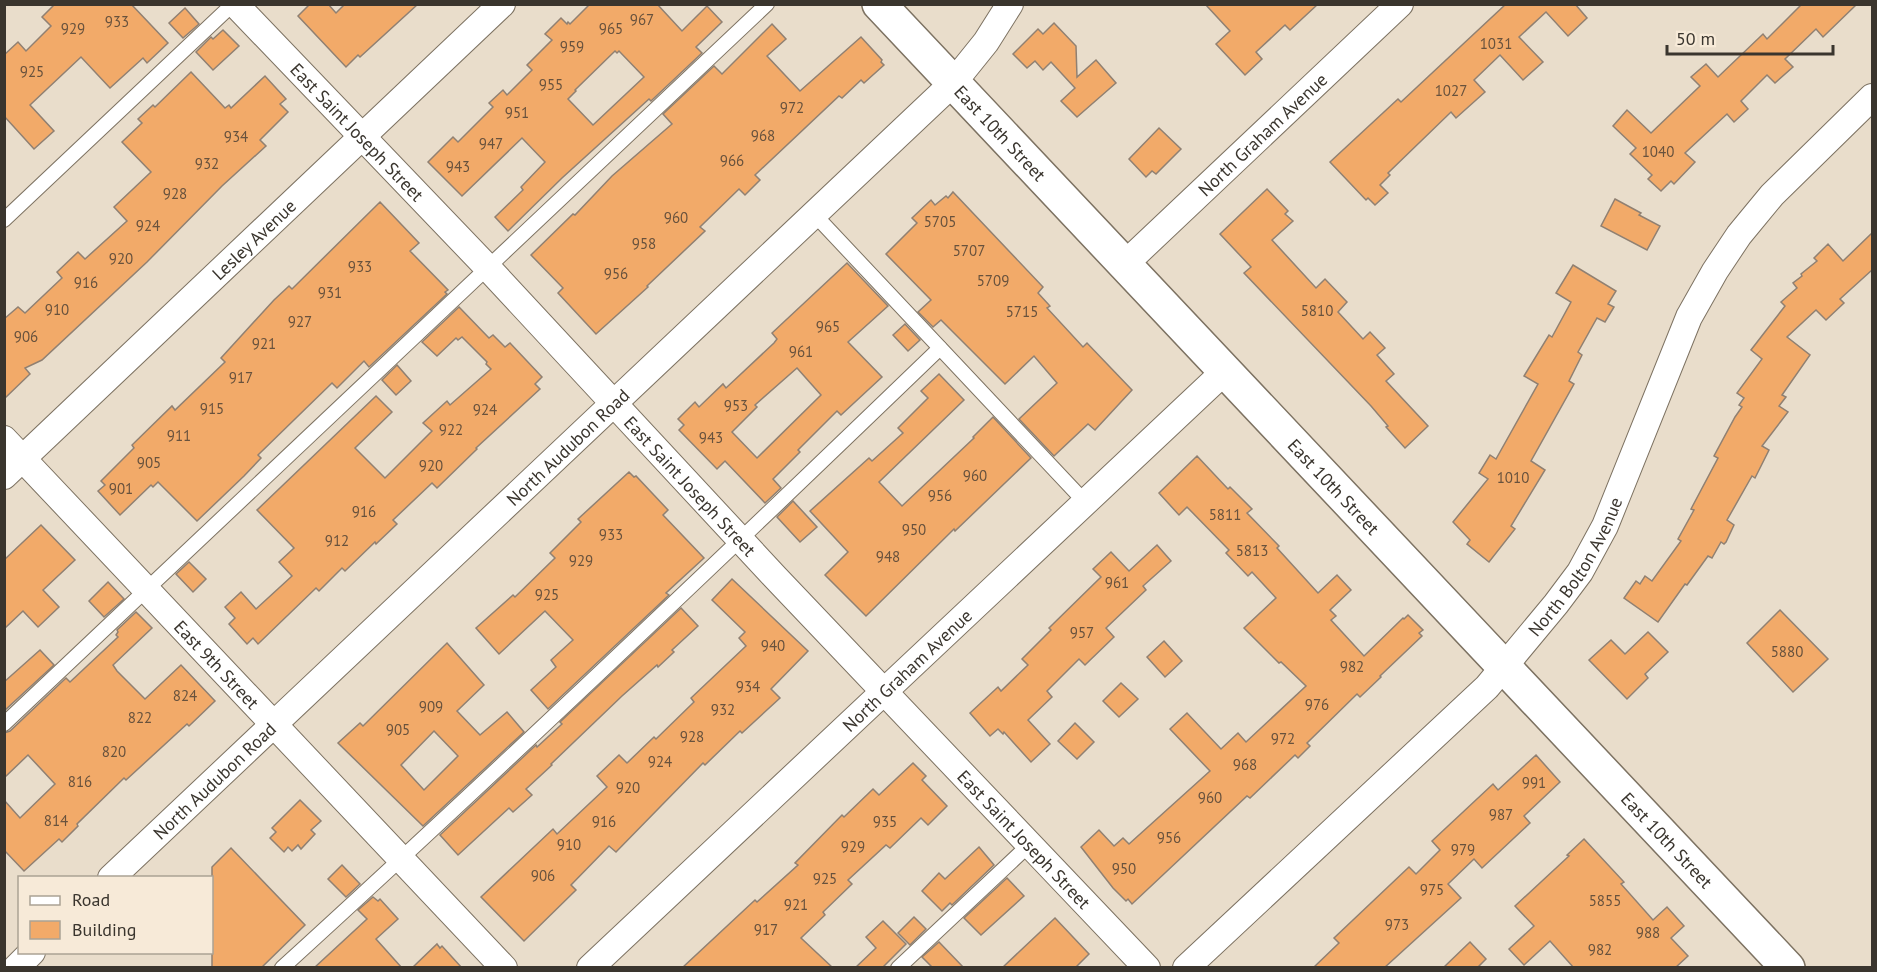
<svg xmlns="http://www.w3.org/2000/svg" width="1877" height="972" font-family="'PT Sans',sans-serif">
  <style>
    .building { fill: #f2aa69; stroke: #908072; stroke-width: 1.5; fill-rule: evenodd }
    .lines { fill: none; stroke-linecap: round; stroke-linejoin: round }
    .lane-casing { stroke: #7d7262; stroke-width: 16 }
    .street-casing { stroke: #7d7262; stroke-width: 28 }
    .secondary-casing { stroke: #7d7262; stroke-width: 36 }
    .lane { stroke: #fff; stroke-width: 14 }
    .street { stroke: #fff; stroke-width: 26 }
    .secondary { stroke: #fff; stroke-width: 33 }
    .labels { text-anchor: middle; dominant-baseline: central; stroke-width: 5; stroke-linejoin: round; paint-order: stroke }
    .number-label { font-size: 15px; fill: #68523d }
    .street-label { font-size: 18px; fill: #3a352e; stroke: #f7ead8 }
  </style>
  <rect width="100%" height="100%" fill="#e9ddcb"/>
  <!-- building -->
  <g class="building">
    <polygon points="55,4 131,4 168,43 147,63 143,58 110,88 81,57 30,105 54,131 34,149 4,116 4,55 18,42 26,51 51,26 42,17"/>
    <polygon points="310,4 328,4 336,13 345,4 418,4 360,57 358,55 346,67 298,16"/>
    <path d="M590,4H657L682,31L707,6L722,22L696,47L702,53L651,101L649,99L562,178L508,231L495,217L523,190L521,187L545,162L522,138L462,196L428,162L453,137L458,142L493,107L489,103L503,90L507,95L532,70L527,65L552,40L545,34L561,18L567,24L568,22L570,24ZM615,51L617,53L619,51L644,77L593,125L568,99L576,91L575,90Z"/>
    <polygon points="1205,4 1318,4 1290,30 1285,25 1256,52 1262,59 1245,75 1216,44 1230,31"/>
    <polygon points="1506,4 1575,4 1587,18 1568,36 1546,12 1519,37 1543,62 1523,80 1500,55 1474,80 1485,92 1456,118 1451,112 1388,173 1390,175 1380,185 1388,193 1375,205 1368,198 1366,200 1330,162 1398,99 1401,102"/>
    <polygon points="1802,4 1857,4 1823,37 1816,29 1785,59 1793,67 1775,83 1767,75 1741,101 1748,109 1734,122 1727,114 1685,153 1695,162 1674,184 1671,181 1661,191 1648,179 1652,175 1630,154 1636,148 1613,126 1627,110 1651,133 1700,86 1691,77 1706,64 1718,77 1763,34 1767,39"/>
    <polygon points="185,8 199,24 183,38 169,23"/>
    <polygon points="1054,23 1076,46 1077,77 1096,60 1116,83 1077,117 1061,101 1075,88 1051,62 1043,70 1035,61 1027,68 1013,54 1038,29 1043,34"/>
    <polygon points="772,24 786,39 767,56 800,91 861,37 882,60 881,62 884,65 864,83 861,80 842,98 839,96 755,175 760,180 745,195 739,189 700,227 705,231 647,286 648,287 596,334 558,293 563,288 531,255 573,214 575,215 612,176 672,124 663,114 714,66 722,74"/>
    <polygon points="223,30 239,46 213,70 196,52 211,37 213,39"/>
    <polygon points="191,72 225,108 229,105 231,108 265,76 286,99 280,104 288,112 260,140 266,146 222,186 147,262 42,360 25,368 30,374 4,399 4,319 18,307 25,313 62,278 57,272 78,252 85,259 127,221 114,207 151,172 122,142 142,123 138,119 153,105 155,107"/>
    <polygon points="1159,128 1181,149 1156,174 1152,171 1146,177 1129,159"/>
    <polygon points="1267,189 1288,211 1285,214 1293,221 1272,240 1316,288 1325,279 1347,302 1338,312 1363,339 1370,332 1385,348 1377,355 1394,374 1386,381 1428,426 1405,448 1386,427 1388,426 1371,406 1244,273 1251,267 1220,234"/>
    <polygon points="953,192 1043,287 1038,293 1050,306 1047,308 1083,347 1087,343 1132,390 1095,430 1088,424 1054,456 1019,419 1057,383 1034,356 1005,384 941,320 933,327 918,312 931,300 886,254 917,223 912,218 931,200 935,205 946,196 948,198"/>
    <polygon points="1615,199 1641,213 1639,215 1660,226 1647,250 1601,226"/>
    <polygon points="380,202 419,243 410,251 448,290 445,292 447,294 369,367 364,361 337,388 332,383 258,455 261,458 244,476 197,521 158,482 153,487 151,485 120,515 98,491 105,485 101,481 134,448 132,445 172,406 175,410 225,362 221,358 274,300 289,286 292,289"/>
    <polygon points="1872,233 1872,270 1840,299 1844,303 1826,320 1816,310 1787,337 1810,355 1782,395 1786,397 1779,406 1788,412 1762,446 1769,450 1755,478 1752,476 1727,520 1734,525 1726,542 1724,544 1721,542 1712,558 1708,556 1687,585 1685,584 1658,622 1624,598 1636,581 1640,584 1645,576 1652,581 1681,541 1678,539 1694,510 1691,509 1718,458 1714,456 1735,417 1742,407 1739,405 1744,398 1737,393 1762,359 1751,350 1785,306 1781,302 1797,288 1793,283 1802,276 1801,274 1817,261 1814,258 1828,244 1843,261"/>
    <path d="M847,263L888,306L848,342L882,377L841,415L837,411L798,450L800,452L773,479L781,488L765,503L725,461L717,469L679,430L684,425L678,419L695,402L699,407L723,384L726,388L774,343L777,339L772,333ZM797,368L821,395L757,458L732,432L757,407L755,405Z"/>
    <polygon points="1573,265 1616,291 1608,304 1614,307 1605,322 1597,318 1578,352 1582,355 1569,381 1574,384 1531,461 1545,470 1511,526 1515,529 1489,562 1467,544 1470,540 1453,522 1488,479 1479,473 1490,455 1496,459 1538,384 1524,376 1549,335 1552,337 1571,302 1556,293"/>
    <polygon points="459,307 489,338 493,335 505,347 510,343 542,377 535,384 540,389 476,448 477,449 437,488 432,483 393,520 397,524 376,544 375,542 345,571 342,568 319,591 316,588 258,644 253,638 247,644 229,624 235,618 225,607 241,592 256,609 292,576 279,562 294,548 257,510 376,396 392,412 355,448 385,478 432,431 423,423 447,401 450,405 491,369 486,364 487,362 462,337 458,340 456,338 437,356 422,342"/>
    <polygon points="905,324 920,340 908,351 893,335"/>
    <polygon points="397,365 411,381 396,395 382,380"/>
    <polygon points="939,374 964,400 879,482 902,506 974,438 973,437 993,417 1031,458 955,531 954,529 866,616 825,575 848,552 810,511 869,458 872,461 903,433 898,428 928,398 921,391"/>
    <polygon points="1197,456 1228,489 1230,487 1252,509 1247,513 1279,546 1277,548 1318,593 1337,575 1351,590 1330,610 1336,616 1331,620 1364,656 1403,618 1404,619 1408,615 1423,630 1419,633 1422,636 1380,676 1381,677 1360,697 1357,694 1307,743 1310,746 1298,758 1295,755 1250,798 1247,796 1132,904 1128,899 1126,901 1113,888 1081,847 1099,830 1114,846 1123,838 1129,844 1210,771 1170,729 1187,713 1221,749 1238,733 1246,742 1306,686 1281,662 1279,663 1244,628 1276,598 1252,572 1248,576 1226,553 1229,550 1187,507 1179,515 1159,493"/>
    <polygon points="629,472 634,477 636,476 668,510 663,515 704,558 666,593 669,595 548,709 531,690 556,667 551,660 573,640 545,611 499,654 476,628 513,595 515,597 555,558 550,553 581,522 578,519"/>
    <polygon points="793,501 817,527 800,542 777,517"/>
    <polygon points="41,525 75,560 43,590 59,607 38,627 23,611 4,629 4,560"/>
    <polygon points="1157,545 1171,561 1143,586 1146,590 1106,628 1114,637 1085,665 1079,659 1047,691 1052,697 1028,720 1050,744 1031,762 1004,732 1003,734 998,729 990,736 970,713 998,687 1001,691 1028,665 1022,659 1051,630 1049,628 1101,577 1093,569 1111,552 1129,571"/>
    <polygon points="189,562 206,579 193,592 176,574"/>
    <polygon points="732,579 808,651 771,689 780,698 742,733 740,731 705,765 703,763 616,852 609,846 571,885 576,890 524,941 481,897 553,829 557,834 607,787 597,776 619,755 627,763 654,737 656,739 694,702 691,698 746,646 739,638 745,632 712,600"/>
    <polygon points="108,582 124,599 104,617 89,601"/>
    <polygon points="681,608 698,626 672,650 674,652 658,667 657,665 622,696 551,764 552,765 526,789 532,795 513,812 509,808 458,855 440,835 536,745 537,747 562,724 560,722"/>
    <polygon points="1780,610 1828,659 1793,692 1747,643"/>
    <polygon points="136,612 152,628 113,665 117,671 145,699 181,665 215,701 189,726 187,724 126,780 124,778 77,824 78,826 62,842 59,839 24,871 4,850 4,800 20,818 55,784 28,755 4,778 4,733 10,731 66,678 70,682 118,637 116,635 118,632 117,630"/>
    <polygon points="1648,632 1668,652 1645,674 1648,678 1627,699 1589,660 1611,640 1625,654"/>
    <polygon points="1164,641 1182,661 1165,677 1147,657"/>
    <path d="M447,643L484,685L457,711L480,735L507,712L524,732L423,826L338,743L360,723L363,726ZM434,731L458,756L424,790L401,765Z"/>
    <polygon points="40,650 54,665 4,711 4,682"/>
    <polygon points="1121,683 1138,699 1119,717 1103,701"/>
    <polygon points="1075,723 1094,742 1077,759 1058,741"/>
    <polygon points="1536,755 1560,782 1524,816 1530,823 1482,868 1474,859 1448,884 1461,898 1384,968 1313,968 1339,943 1334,938 1409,867 1416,874 1440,850 1432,841 1493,784 1498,790"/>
    <polygon points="913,763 926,776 922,780 947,806 928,825 921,818 890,848 886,845 848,880 852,884 823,912 825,915 801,938 833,968 682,968 755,900 757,902 798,865 795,863 842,815 844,817 873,789 879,795"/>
    <polygon points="300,800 321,821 311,830 315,834 301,849 298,845 292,851 288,847 284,852 270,838 276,832 272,828"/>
    <polygon points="1584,839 1624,882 1621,884 1653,920 1667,907 1684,926 1671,938 1688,956 1675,968 1574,968 1550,941 1524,965 1509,949 1534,926 1515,906 1569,856 1567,855"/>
    <polygon points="979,847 994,865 952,905 950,903 942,911 922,891 939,873 945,879"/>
    <polygon points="231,848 305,925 261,968 212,968 212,867"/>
    <polygon points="342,865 360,884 346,897 328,879"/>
    <polygon points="1007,878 1024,896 981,935 964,918"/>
    <polygon points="373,897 378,901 380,899 398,919 376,939 402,968 314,968 367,919 358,910"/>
    <polygon points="914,917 926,929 910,945 898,933"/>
    <polygon points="1055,918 1089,954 1075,968 1002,968"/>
    <polygon points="883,921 906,944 882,968 855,968 876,948 866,937"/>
    <polygon points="939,942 964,968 933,968 922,957"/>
    <polygon points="1470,942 1486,959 1477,968 1443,968"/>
    <polygon points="437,944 440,948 442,946 462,968 412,968"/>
  </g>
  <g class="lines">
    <!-- lane casing -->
    <g class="lane-casing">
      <g id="lane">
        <polyline points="814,214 1085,502"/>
        <polyline points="4,220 233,4"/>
        <polyline points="4,724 767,4"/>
        <path d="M282,968C505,765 723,557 940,348"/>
        <polyline points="898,968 1030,844"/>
      </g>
    </g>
    <!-- street casing -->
    <g class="street-casing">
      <g id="street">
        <path id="s1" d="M235,4L488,268L775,577L1147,968"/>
        <path id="s2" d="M1125,264L1400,4"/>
        <path id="s3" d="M4,439L504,968"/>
        <path id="s4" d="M4,476L502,4"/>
        <path id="s5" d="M111,878L953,83L986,42L1010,4"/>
        <polyline points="16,968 32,952"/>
        <path id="s6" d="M590,968L1225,371"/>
        <path id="s7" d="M1186,968L1487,687L1556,604L1580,572L1605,526L1689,317L1715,271L1739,235L1772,195L1872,97"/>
      </g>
    </g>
    <!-- secondary casing -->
    <g class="secondary-casing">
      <g id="secondary">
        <path id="s8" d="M879,4L1788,968"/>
      </g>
    </g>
    <!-- lane -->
    <use href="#lane" class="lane"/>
    <!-- street -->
    <use href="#street" class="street"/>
    <!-- secondary -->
    <use href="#secondary" class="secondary"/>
  </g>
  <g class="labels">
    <!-- number labels -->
    <g class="number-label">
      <text x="642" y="19">967</text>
      <text x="117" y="21">933</text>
      <text x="73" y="28">929</text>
      <text x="611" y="28">965</text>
      <text x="1496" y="43">1031</text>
      <text x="572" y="46">959</text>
      <text x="32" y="71">925</text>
      <text x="551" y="84">955</text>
      <text x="1451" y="90">1027</text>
      <text x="792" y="107">972</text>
      <text x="517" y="112">951</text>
      <text x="763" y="135">968</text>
      <text x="236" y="136">934</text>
      <text x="491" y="143">947</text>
      <text x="1658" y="151">1040</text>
      <text x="732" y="160">966</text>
      <text x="207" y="163">932</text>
      <text x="458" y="166">943</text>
      <text x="175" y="193">928</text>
      <text x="676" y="217">960</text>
      <text x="940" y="221">5705</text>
      <text x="148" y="225">924</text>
      <text x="644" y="243">958</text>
      <text x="969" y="250">5707</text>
      <text x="121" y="258">920</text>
      <text x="360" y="266">933</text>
      <text x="616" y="273">956</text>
      <text x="993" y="280">5709</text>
      <text x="86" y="282">916</text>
      <text x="330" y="292">931</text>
      <text x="57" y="309">910</text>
      <text x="1317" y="310">5810</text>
      <text x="1022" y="311">5715</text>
      <text x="300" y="321">927</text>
      <text x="828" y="326">965</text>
      <text x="26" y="336">906</text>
      <text x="264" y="343">921</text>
      <text x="801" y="351">961</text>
      <text x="241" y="377">917</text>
      <text x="736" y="405">953</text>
      <text x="212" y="408">915</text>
      <text x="485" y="409">924</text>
      <text x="451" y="429">922</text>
      <text x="179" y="435">911</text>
      <text x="711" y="437">943</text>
      <text x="149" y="462">905</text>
      <text x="431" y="465">920</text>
      <text x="975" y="475">960</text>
      <text x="1513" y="477">1010</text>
      <text x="121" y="488">901</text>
      <text x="940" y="495">956</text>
      <text x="364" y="511">916</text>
      <text x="1225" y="514">5811</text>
      <text x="914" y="529">950</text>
      <text x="611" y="534">933</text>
      <text x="337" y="540">912</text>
      <text x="1252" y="550">5813</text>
      <text x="888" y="556">948</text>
      <text x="581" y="560">929</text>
      <text x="1117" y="582">961</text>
      <text x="547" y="594">925</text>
      <text x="1082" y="632">957</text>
      <text x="773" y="645">940</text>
      <text x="1787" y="651">5880</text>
      <text x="1352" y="666">982</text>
      <text x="748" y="686">934</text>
      <text x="185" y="695">824</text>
      <text x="1317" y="704">976</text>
      <text x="431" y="706">909</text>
      <text x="723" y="709">932</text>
      <text x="140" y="717">822</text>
      <text x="398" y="729">905</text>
      <text x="692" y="736">928</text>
      <text x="1283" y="738">972</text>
      <text x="114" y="751">820</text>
      <text x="660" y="761">924</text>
      <text x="1245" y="764">968</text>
      <text x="80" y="781">816</text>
      <text x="1534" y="782">991</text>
      <text x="628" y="787">920</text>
      <text x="1210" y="797">960</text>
      <text x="1501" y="814">987</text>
      <text x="56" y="820">814</text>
      <text x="604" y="821">916</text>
      <text x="885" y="821">935</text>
      <text x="1169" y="837">956</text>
      <text x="569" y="844">910</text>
      <text x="853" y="846">929</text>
      <text x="1463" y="849">979</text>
      <text x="1124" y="868">950</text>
      <text x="543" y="875">906</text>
      <text x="825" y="878">925</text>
      <text x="1432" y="889">975</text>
      <text x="1605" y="900">5855</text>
      <text x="796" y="904">921</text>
      <text x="1397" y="924">973</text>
      <text x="766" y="929">917</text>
      <text x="1648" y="932">988</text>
      <text x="1600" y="949">982</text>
    </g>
    <!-- street labels -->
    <g class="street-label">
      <text stroke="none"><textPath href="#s8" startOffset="177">East 10th Street</textPath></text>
      <text stroke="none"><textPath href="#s1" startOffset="177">East Saint Joseph Street</textPath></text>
      <text stroke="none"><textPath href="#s2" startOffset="189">North Graham Avenue</textPath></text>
      <text stroke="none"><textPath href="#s4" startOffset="344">Lesley Avenue</textPath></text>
      <text stroke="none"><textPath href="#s5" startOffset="628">North Audubon Road</textPath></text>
      <text stroke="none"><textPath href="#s8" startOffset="663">East 10th Street</textPath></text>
      <text stroke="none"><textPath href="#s1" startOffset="663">East Saint Joseph Street</textPath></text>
      <text stroke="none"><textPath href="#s7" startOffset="562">North Bolton Avenue</textPath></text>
      <text stroke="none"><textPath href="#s3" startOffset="310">East 9th Street</textPath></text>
      <text stroke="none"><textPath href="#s6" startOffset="435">North Graham Avenue</textPath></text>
      <text stroke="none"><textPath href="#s5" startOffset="142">North Audubon Road</textPath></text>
      <text stroke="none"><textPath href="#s1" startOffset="1149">East Saint Joseph Street</textPath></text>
      <text stroke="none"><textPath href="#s8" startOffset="1149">East 10th Street</textPath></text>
    </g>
  </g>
  <!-- border -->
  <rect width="1877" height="972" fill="none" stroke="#3a352e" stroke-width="12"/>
  <!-- legend -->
  <rect x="18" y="876" width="195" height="78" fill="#f7ead8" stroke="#aba294" stroke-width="1.5"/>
  <rect x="30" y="896" width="30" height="9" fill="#ffffff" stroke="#aba294" stroke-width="1.5"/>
  <text x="72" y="906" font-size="18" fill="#3a352e">Road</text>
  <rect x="30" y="921" width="30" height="18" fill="#f2aa69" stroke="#aba294" stroke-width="1.5"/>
  <text x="72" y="936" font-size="18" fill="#3a352e">Building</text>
  <!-- scale -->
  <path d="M1667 45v9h166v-9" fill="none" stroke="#3a352e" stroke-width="3"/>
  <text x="1676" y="45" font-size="18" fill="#3a352e" stroke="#f7ead8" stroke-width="4.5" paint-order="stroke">50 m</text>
</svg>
